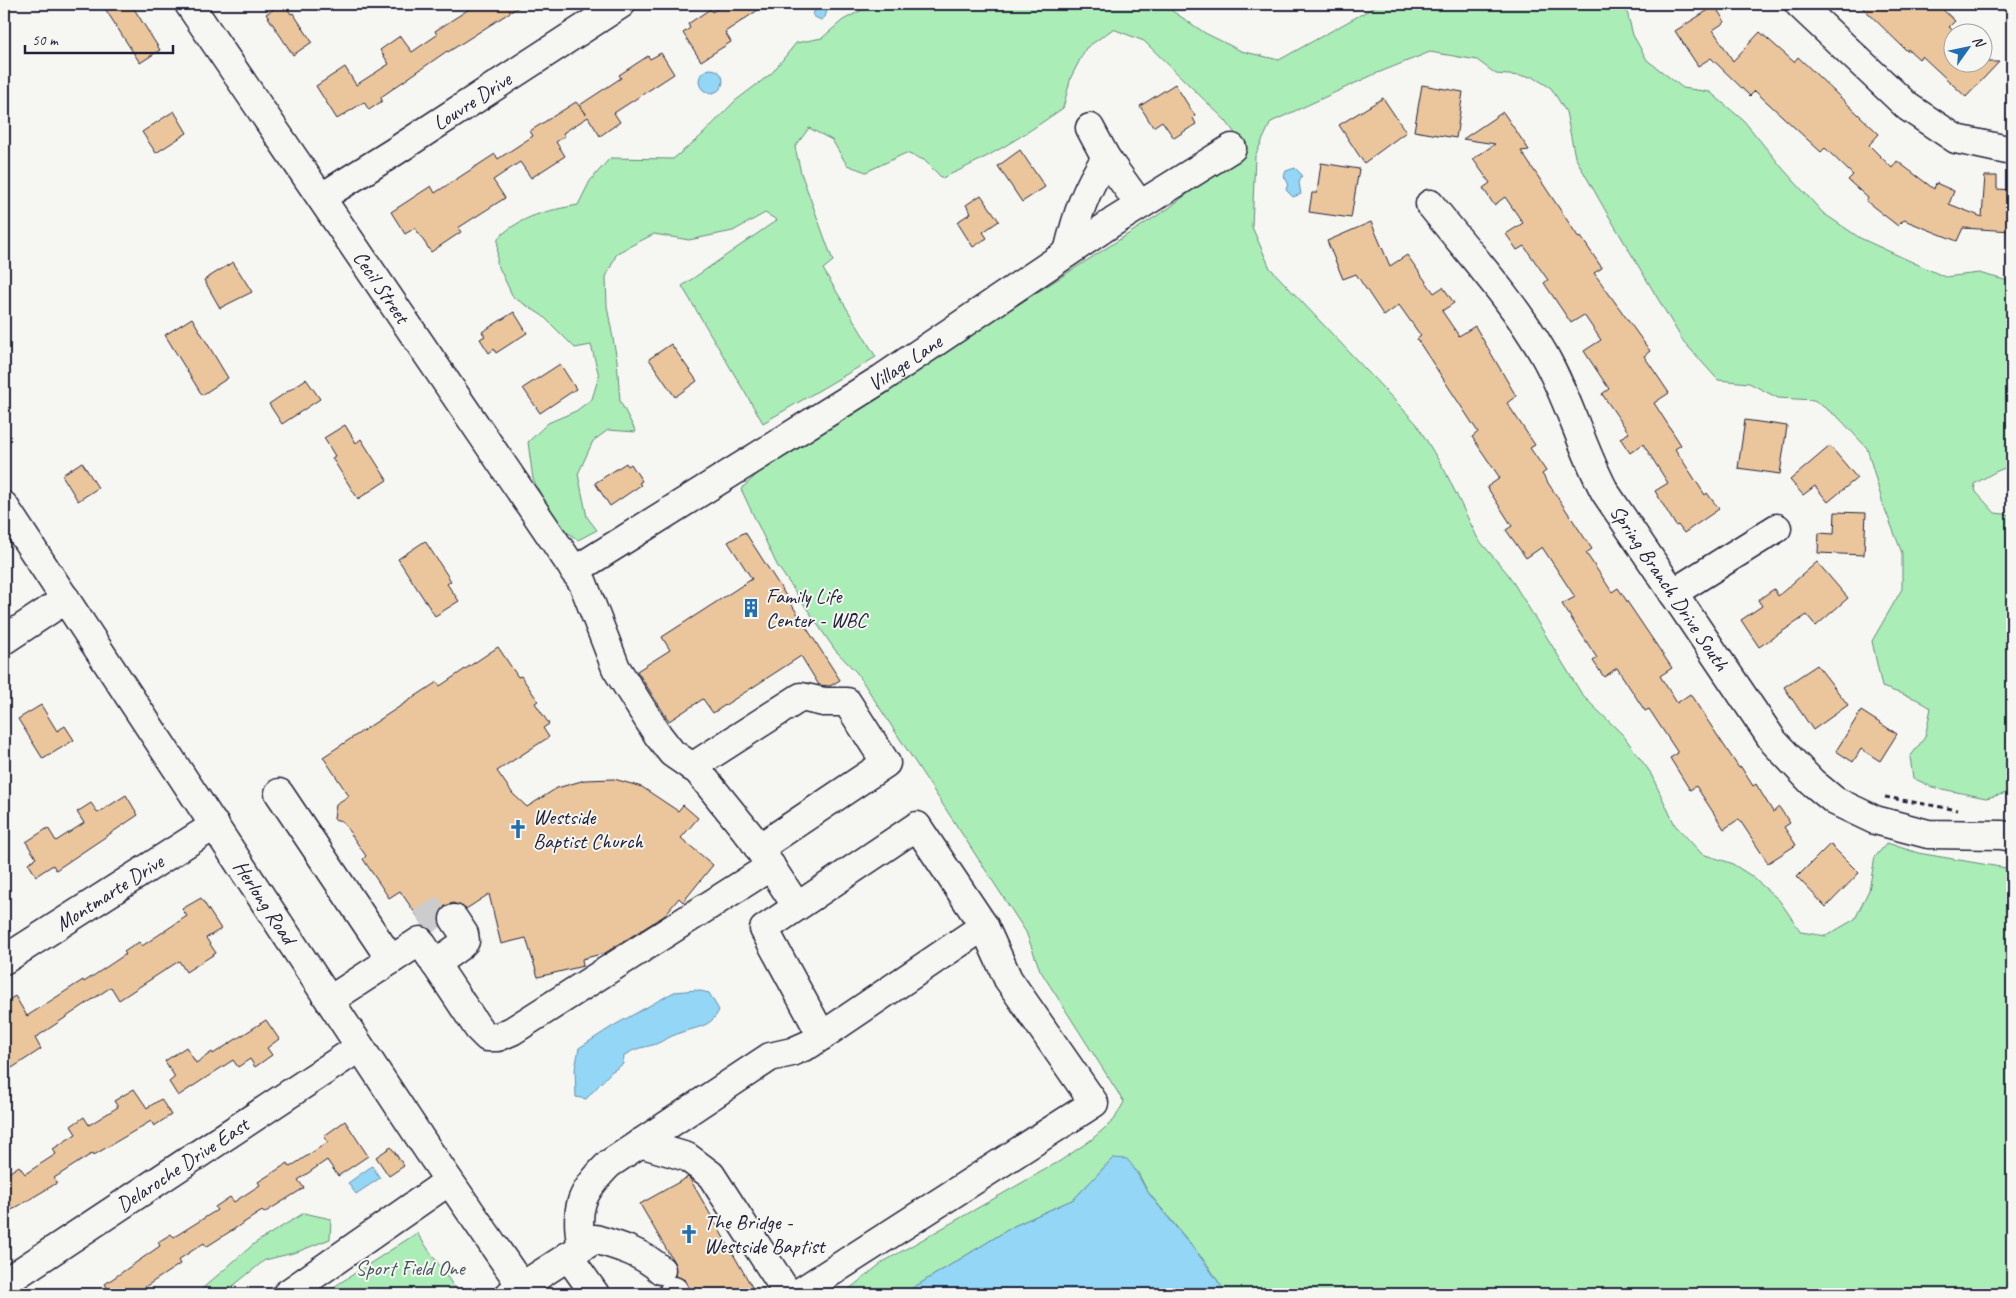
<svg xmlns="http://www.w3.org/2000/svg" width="2016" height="1298" font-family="Caveat,sans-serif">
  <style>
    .green { fill: #aaedb7; stroke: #668879 }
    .water { fill: #93d6f5; stroke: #668eab }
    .building { fill: #ebc69c; stroke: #22223b }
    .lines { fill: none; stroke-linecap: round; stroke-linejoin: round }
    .minor-tunnel { stroke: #cccccd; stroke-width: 28; stroke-dasharray: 28 14; stroke-linecap: butt }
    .minor-casing { stroke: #22223b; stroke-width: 31 }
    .path { stroke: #22223b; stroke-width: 3; stroke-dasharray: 5 4; stroke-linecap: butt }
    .minor { stroke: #f6f6f2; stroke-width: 28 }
    .labels { text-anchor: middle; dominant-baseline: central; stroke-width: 4; stroke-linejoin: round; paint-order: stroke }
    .street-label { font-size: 21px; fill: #22223b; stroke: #f6f6f2 }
    .poi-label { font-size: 21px; fill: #22223b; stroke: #f6f6f2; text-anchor: start }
    .park-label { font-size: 21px; fill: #44555a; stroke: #f6f6f2 }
  </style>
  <rect width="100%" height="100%" fill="#f6f6f2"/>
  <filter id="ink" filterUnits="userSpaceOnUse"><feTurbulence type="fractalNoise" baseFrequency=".02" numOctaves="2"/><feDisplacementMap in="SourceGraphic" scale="10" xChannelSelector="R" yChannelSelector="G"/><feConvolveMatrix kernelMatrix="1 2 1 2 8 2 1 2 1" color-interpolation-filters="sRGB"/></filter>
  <g filter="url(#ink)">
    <!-- green -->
    <g class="green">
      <path d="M873,4H1162L1205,33L1241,51L1279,60L1380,4H1625L1633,35L1647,60L1683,88L1710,92L1744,121L1784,170L1823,213L1860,238L1945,277L1979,273L2012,282V465L1995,472L1974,484L1976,492L1995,513L2012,515V792L1986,798L1932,787L1913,778L1910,757L1925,737L1931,708L1916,699L1882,687L1872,641L1902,589V553L1883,504L1867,448L1839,418L1814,400L1778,398L1749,383L1718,380L1683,341L1604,208L1575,157L1566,112L1551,88L1533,77L1496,74L1477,60L1430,52L1375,74L1271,122L1255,156L1252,227L1270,268L1416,423L1445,471L1478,539L1508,574L1583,696L1623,735L1650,772L1675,825L1702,854L1731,863L1750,875L1779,900L1801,932L1826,936L1855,919L1869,890L1875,857L1887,843L1918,853L2012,869V1294H1223L1225,1292L1207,1264L1148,1192L1137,1171L1113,1158L1074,1199L1014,1226L903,1294H843L883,1262L1060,1161L1091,1140L1114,1120L1124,1102L1040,970L1026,932L857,673L835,650L777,565L741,489L767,465L1169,208L1231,160L1242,143L1226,121L1144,41L1113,29L1086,48L1071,77L1063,108C1025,135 985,160 942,178L924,160L906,153L866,172L847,165L832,140L809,128L795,147L801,173L833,261L823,269L876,357L763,423L682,286L777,220L765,213L733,231L689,240L654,234L617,253L606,277L607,306L617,360L620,401L636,432L608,430L593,441L578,474L587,517L597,530L578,540L555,523L533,479L528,442L548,423L576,411L592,399L599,376L591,345L575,348L543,316L513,297L497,263L498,238C523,215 546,211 578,205L590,181L610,158L673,159L701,136L735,101L772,73L796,43L822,38L843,20Z"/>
      <polygon points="304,1213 331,1219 330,1239 297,1252 265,1260 223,1294 196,1294 255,1243"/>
      <polygon points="417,1233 459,1294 323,1294"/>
    </g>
    <!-- water -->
    <g class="water">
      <polygon points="816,4 829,4 825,17 821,20 813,16"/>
      <circle cx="711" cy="81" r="12"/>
      <polygon points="1295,168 1302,175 1299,183 1301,194 1293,197 1286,190 1288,183 1284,176 1286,171"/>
      <path d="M696,990L709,993L719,1010C711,1029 693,1027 677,1034C669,1037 663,1041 656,1044C641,1049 638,1046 624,1056L623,1064L611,1072L586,1099L576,1097L575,1069L579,1048L613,1026L674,992Z"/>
      <path d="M1113,1158L1127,1159C1137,1170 1141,1183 1150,1195C1175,1227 1203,1257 1225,1292L1223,1294H903L1014,1226L1074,1199Z"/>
      <polygon points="372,1166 380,1178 356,1194 348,1183"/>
    </g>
    <!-- building -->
    <g class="building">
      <polygon points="102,4 131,4 160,50 140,63"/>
      <polygon points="282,4 284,4 291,14 293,13 312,42 293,55 266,14"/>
      <polygon points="477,4 523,4 448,52 447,51 381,97 382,101 369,110 364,102 337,119 316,86 345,67 356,85 389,64 380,50 400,36 412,52 437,35 435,31"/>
      <polygon points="725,4 767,4 725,32 731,42 701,61 683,33 690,28 688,24 710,9 712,12"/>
      <polygon points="1859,4 1937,4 1955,21 1949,27 1954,31 1954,62 1999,62 1966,97 1922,56 1919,59 1908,49 1907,51"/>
      <polygon points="1715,6 1725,22 1713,30 1733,61 1760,32 1794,62 1798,57 1879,134 1869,145 1892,168 1897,161 1934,189 1936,183 1954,191 1949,204 1982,217 1985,176 1997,176 1997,189 2012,190 2012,231 1963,228 1957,241 1904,220 1898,226 1866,201 1868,198 1848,180 1853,175 1825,148 1821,152 1755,91 1750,96 1711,58 1698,66 1675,31"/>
      <polygon points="661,53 674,74 614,113 620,122 600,136 588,117 563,133 565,136 556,142 565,156 531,178 520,162 493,180 505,198 458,228 461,232 431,252 415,228 405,234 391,212 431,186 435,193 495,154 498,159 533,136 530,131 576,102 586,114 580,105 621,78 619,75 648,56 650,59"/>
      <polygon points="1175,84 1195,116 1193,118 1196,124 1174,138 1162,121 1153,127 1140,106"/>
      <polygon points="1422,85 1463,92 1456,138 1414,131"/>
      <polygon points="1383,98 1406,132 1364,163 1339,125"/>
      <polygon points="174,111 187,133 156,153 142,132"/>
      <polygon points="1503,112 1529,150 1521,151 1579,238 1581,237 1602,268 1594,273 1650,351 1644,356 1669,393 1654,403 1681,445 1675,449 1705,495 1707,493 1719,509 1684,533 1678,525 1676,526 1655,491 1668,483 1643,444 1630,453 1620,438 1629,433 1602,394 1609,389 1584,351 1601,340 1584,315 1571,323 1544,283 1548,280 1524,246 1517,250 1506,234 1523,223 1505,197 1494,205 1483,188 1490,183 1473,159 1495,144 1463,139"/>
      <polygon points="1020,150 1045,187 1022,202 998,166"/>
      <polygon points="1321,163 1359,169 1351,218 1309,212 1312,193 1317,193"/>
      <polygon points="981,195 999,221 983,232 987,238 973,247 957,222 971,213 966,205"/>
      <polygon points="1371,222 1390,266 1407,255 1434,293 1443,287 1454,303 1442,311 1459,336 1475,326 1516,396 1507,403 1535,445 1530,448 1546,471 1542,474 1592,549 1586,553 1612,592 1618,588 1672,668 1660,676 1677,703 1690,694 1739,768 1741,767 1753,786 1756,784 1773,812 1779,807 1790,823 1784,827 1796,845 1768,863 1739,819 1724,829 1696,786 1690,790 1670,758 1678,753 1649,709 1645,711 1617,668 1604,677 1593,661 1597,658 1562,604 1575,597 1542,547 1526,558 1506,530 1512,526 1487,487 1500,478 1472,437 1478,432 1417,339 1421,336 1399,305 1384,316 1356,274 1343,279 1327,241"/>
      <polygon points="233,262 252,292 220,308 204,280"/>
      <polygon points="514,312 527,333 496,353 494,349 489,353 480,339 485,336 482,332"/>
      <polygon points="192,318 228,378 202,395 165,335"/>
      <polygon points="671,344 697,381 675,397 649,359"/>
      <polygon points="560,364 576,389 540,413 523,388"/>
      <polygon points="306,379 320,399 282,424 269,404"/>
      <polygon points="1745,420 1787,426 1780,474 1738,468"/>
      <polygon points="345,425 356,443 361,439 387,480 358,499 332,458 335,456 324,438"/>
      <polygon points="1830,446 1857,478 1828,502 1815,486 1803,495 1790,480"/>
      <polygon points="82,462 98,488 78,501 62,475"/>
      <polygon points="626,463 628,466 631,464 642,481 639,483 641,485 610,506 595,483"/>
      <polygon points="1835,512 1866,513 1864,555 1818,553 1819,533 1834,534"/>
      <polygon points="745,532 840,680 830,686 819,685 801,656 713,713 703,699 669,721 637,671 670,650 662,637 752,579 728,542"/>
      <polygon points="425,541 451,581 447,584 459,601 435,616 398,559"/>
      <polygon points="1817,562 1848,598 1816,626 1807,615 1759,647 1741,620 1762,606 1758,600 1774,589 1778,596"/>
      <polygon points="498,647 518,677 521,676 538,701 535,703 549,724 543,728 549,737 497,771 513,794 527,807 557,788 585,780 614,779 642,787 678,811 683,805 698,818 681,838 713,865 683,902 679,898 664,916 605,953 582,959 583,966 538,977 526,938 501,944 489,894 466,909 453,903 445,906 440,913 440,926 432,931 424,926 400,891 389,898 363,859 366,856 342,821 334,819 336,804 349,796 323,757 437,682 440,686"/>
      <polygon points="1817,665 1848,705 1813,730 1784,687"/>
      <polygon points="41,705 57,731 65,726 74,740 43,759 18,719"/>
      <polygon points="1861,711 1897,734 1880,761 1861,749 1853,762 1836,751"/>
      <polygon points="126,795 138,815 56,870 53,865 36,876 28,863 36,858 26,842 48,828 56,841 84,823 77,812 91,803 98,813"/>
      <polygon points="1830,844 1859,873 1826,907 1797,877"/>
      <polygon points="201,898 221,929 206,938 216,953 186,972 179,961 119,1000 111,987 35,1038 41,1049 12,1068 4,1056 4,1003 15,996 27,1016 83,980 84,982 126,954 124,952 139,942 142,946 187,916 182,909"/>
      <polygon points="266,1020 279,1039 267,1048 272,1055 255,1067 250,1059 238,1067 233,1060 178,1096 169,1082 175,1077 165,1061 186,1047 196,1063 212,1052 213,1054"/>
      <polygon points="134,1089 147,1108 161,1099 171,1115 154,1126 151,1121 94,1155 93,1153 54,1178 57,1183 10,1211 4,1200 4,1176 19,1166 25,1174 56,1154 53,1149 76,1134 71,1126 84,1117 89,1125 118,1107 114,1101"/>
      <polygon points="345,1121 368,1156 338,1176 327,1160 298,1180 304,1188 264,1213 262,1211 206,1247 204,1243 178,1260 180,1264 174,1268 134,1294 111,1294 105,1284 160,1246 158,1242 171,1234 174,1237 217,1210 215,1207 230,1197 234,1202 260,1185 258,1182 288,1163 290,1167 328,1142 324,1136"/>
      <polygon points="391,1147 404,1166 389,1176 376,1157"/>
      <polygon points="688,1177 690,1179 756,1294 692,1294 685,1280 675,1276 675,1264 640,1204"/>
    </g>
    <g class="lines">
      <!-- minor-tunnel -->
      <polyline class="minor-tunnel" points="421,923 447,907 454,919"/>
      <!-- minor casing -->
      <g class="minor-casing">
        <g id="minor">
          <path id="s1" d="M189,4L583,583L616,668L658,735L672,753L698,771L752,838L796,905"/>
          <polyline points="1799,4 1908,107 1956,139 2012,151"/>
          <polyline points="1106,158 1140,205"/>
          <path id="s2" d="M322,197L394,152L621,4"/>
          <path id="s3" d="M1430,204C1468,252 1512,299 1543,353C1568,396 1581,447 1605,492L1774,742L1812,782L1835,801L1875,820L1928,834L2002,835L2012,837"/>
          <path d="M1068,252C1077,215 1085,190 1106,158L1090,128"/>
          <path id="s4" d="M4,506L428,1150L527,1294"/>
          <path id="s5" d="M574,571L881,379L1113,222L1232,148"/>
          <polyline points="1673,593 1777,528"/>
          <polyline points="4,640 66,599"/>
          <polyline points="692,767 801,697 824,702 847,702 886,763 759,848"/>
          <polyline points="279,793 391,960"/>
          <path id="s6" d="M4,960L215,825"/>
          <polyline points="435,964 460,946 465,941 464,934 454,919"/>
          <polyline points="330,1000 420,941 478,1028 487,1037 498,1037 512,1031 771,866"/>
          <polyline points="640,1143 687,1157 711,1175 788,1294"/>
          <path d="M582,1247C574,1208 581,1192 609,1164L770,1057L792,1052L810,1044L984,926"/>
          <polyline points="568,1256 595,1294"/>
          <path id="s7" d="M4,1283L360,1047"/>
          <polyline points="674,1291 675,1294"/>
          <polyline points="287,1294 449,1181"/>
          <path d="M510,1294L595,1239C619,1246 643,1253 661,1270"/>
          <polyline points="797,1294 1094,1103 1008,979 984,926 917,826 764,929 822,1036"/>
        </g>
      </g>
      <!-- path -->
      <polyline class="path" points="1885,797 1958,810"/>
      <!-- minor -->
      <use href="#minor" class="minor"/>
    </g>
  </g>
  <!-- icons -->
  <defs>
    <g id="building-bare" transform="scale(1.5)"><path d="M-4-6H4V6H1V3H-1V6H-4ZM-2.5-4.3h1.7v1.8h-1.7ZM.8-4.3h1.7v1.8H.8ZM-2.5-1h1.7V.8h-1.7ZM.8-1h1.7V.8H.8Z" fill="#1f6fb2" stroke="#f6f6f2" stroke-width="2.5" paint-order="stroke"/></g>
    <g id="church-bare" transform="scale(1.5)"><path d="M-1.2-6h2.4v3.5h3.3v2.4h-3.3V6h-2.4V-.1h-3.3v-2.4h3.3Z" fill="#1f6fb2" stroke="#f6f6f2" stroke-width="2.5" paint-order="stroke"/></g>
  </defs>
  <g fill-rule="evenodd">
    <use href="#building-bare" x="751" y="608"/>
    <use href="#church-bare" x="518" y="829"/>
    <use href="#church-bare" x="689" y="1234"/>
  </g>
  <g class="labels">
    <!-- street labels -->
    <g class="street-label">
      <text stroke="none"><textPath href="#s2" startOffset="178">Louvre Drive</textPath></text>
      <text stroke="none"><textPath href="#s1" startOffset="342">Cecil Street</textPath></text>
      <text stroke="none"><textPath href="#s5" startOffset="391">Village Lane</textPath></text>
      <text stroke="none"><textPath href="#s3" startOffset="455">Spring Branch Drive South</textPath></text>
      <text stroke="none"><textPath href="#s6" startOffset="125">Montmarte Drive</textPath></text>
      <text stroke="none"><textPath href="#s4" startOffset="474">Herlong Road</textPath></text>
      <text stroke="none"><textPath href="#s7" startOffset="214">Delaroche Drive East</textPath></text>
    </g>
    <!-- poi labels -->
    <g class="poi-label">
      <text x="766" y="596">Family Life<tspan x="766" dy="24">Center - WBC</tspan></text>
      <text x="533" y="817">Westside<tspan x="533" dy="24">Baptist Church</tspan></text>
      <text x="704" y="1222">The Bridge -<tspan x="704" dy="24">Westside Baptist</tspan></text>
    </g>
    <!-- park labels -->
    <g class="park-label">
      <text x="410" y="1268">Sport Field One</text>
    </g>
  </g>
  <!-- margin -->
  <rect width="2016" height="1298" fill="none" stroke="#f6f6f2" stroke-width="20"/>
  <rect x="10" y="10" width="1996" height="1278" fill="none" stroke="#22223b" stroke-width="2" filter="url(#ink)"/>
  <!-- north arrow -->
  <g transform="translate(1968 48) rotate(57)"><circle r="24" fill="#f6f6f2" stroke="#a1a1a9"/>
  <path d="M0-4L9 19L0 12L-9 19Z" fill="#1f6fb2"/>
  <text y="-8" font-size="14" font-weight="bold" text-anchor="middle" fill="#22223b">N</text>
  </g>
  <!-- scale -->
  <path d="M25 45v8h148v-8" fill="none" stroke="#22223b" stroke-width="2.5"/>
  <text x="32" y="45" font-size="15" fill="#22223b" stroke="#f6f6f2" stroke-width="4" paint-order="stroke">50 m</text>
</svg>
